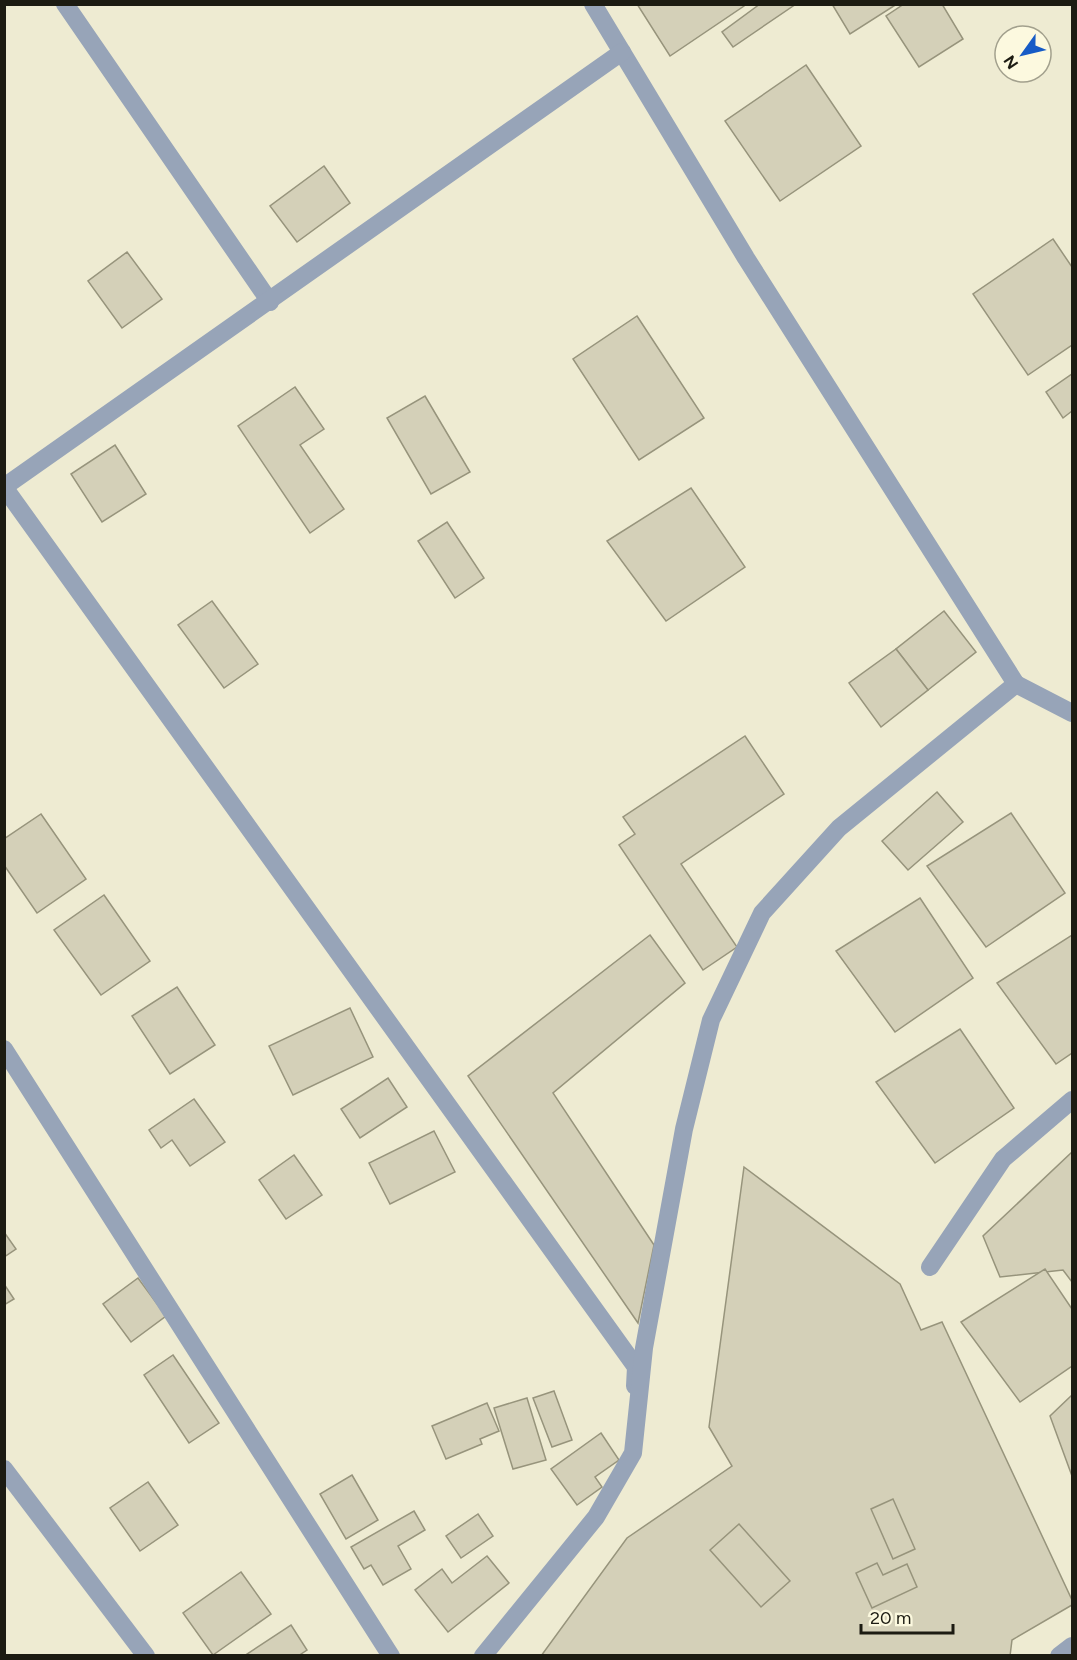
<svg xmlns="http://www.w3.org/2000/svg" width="1077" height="1660" font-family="Figtree,sans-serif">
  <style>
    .building { fill: #d4d0b8; stroke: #97947c; stroke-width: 1.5 }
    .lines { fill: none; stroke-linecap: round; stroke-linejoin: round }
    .minor { stroke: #97a4b8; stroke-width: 18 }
    .tertiary { stroke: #97a4b8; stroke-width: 18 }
  </style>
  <rect width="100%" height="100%" fill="#eeebd2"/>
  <!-- building -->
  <g class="building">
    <polygon points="637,4 743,4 744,6 670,56"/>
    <polygon points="760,4 796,4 733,47 722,32"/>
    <polygon points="832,4 897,4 850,34"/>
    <polygon points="904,4 942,4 963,39 919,67 886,16"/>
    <polygon points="806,65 861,146 780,201 725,121"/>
    <polygon points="324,166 350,203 297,242 270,206"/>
    <polygon points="1053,239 1072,267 1072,345 1028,375 973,294"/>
    <polygon points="127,252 162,299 122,328 88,281"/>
    <polygon points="637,316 704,418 639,460 573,359"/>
    <polygon points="1072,374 1072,411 1063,418 1046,392"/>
    <polygon points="295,387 324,429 300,445 344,509 310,533 238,426"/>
    <polygon points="425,396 470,472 431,494 387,418"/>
    <polygon points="115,445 146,494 102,522 71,474"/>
    <polygon points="691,488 745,567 666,621 607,541"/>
    <polygon points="447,522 484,578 455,598 418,541"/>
    <polygon points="212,601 258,664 224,688 178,625"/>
    <polygon points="944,611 976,652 928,690 896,649"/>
    <polygon points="896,649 928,690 881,727 849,683"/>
    <polygon points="745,736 784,794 681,864 737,947 703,970 619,845 635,834 623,817"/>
    <polygon points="937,792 963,822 908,870 882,841"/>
    <polygon points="1011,813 1065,893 986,947 927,866"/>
    <polygon points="41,814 86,879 37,913 4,865 4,839"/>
    <polygon points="104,895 150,961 101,995 54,930"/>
    <polygon points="920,898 973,978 895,1032 836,951"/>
    <polygon points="650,935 685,983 553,1093 654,1245 638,1323 468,1076"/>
    <polygon points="1072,935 1072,1053 1056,1064 997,983"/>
    <polygon points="177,987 215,1045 170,1074 132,1016"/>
    <polygon points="350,1008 373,1057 293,1095 269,1046"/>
    <polygon points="960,1029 1014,1108 935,1163 876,1082"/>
    <polygon points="388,1078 407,1107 360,1138 341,1109"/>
    <polygon points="194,1099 225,1142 190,1166 172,1140 161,1148 149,1130"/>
    <polygon points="434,1131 455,1172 390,1204 369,1163"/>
    <polygon points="1072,1152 1072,1282 1063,1270 1000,1277 983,1236"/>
    <polygon points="294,1155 322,1195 286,1219 259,1180"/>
    <polygon points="744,1167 900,1284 921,1330 942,1322 1072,1600 1072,1605 1012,1640 1010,1656 541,1656 627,1538 732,1466 709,1427"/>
    <polygon points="4,1232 16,1249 4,1257"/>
    <polygon points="1045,1269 1072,1309 1072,1366 1020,1402 961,1322"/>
    <polygon points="138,1278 166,1316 131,1342 103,1304"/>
    <polygon points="4,1284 14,1299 4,1305"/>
    <polygon points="173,1355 219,1423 189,1443 144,1375"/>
    <polygon points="554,1391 572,1440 552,1447 533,1398"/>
    <polygon points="1072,1395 1072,1476 1050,1416"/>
    <polygon points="527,1398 546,1460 513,1469 494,1408"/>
    <polygon points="487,1403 499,1431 480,1439 482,1444 446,1459 432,1426"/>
    <polygon points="601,1433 619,1460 595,1477 602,1487 577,1505 551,1469"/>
    <polygon points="352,1475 378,1520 346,1539 320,1494"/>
    <polygon points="148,1482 178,1525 140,1551 110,1508"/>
    <polygon points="893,1499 915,1549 893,1559 871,1509"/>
    <polygon points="414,1511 425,1530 398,1546 411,1569 383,1585 371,1565 364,1569 351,1547"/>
    <polygon points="478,1514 493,1536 461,1558 446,1536"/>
    <polygon points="739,1524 790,1581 761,1607 710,1550"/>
    <polygon points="487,1556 509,1583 448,1632 415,1590 442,1569 452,1583"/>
    <polygon points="877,1563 883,1575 907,1564 917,1587 872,1608 856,1573"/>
    <polygon points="241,1572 271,1614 213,1655 183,1613"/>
    <polygon points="291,1625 307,1650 298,1656 244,1656"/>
  </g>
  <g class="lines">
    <!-- minor -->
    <g class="minor">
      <polyline points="65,4 270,302"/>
      <polyline points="593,4 746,258 1016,684"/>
      <polyline points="4,487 636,1367 635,1386"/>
      <polyline points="4,487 622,52"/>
      <polyline points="4,1049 391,1656"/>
      <polyline points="930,1267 1003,1159 1072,1100"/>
      <polyline points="4,1469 146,1656"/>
      <polyline points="1059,1656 1072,1646"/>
    </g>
    <!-- tertiary -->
    <polyline class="tertiary" points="483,1656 596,1517 633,1453 644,1348 684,1129 711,1020 762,913 839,828 1016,684 1072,713"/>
  </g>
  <!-- border -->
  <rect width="1077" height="1660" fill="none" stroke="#1c1b12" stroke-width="12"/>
  <!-- north arrow -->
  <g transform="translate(1023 54) rotate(236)"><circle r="28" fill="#fcf9df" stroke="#a2a08d" stroke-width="1.5"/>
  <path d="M0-4.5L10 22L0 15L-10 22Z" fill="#165bc6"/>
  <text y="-9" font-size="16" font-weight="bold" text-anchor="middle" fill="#1c1b12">N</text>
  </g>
  <!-- scale -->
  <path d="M861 1624v9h92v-9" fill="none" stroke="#1c1b12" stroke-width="3"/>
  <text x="870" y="1624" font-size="18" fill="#1c1b12" stroke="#fcf9df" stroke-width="4.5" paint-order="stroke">20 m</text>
</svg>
